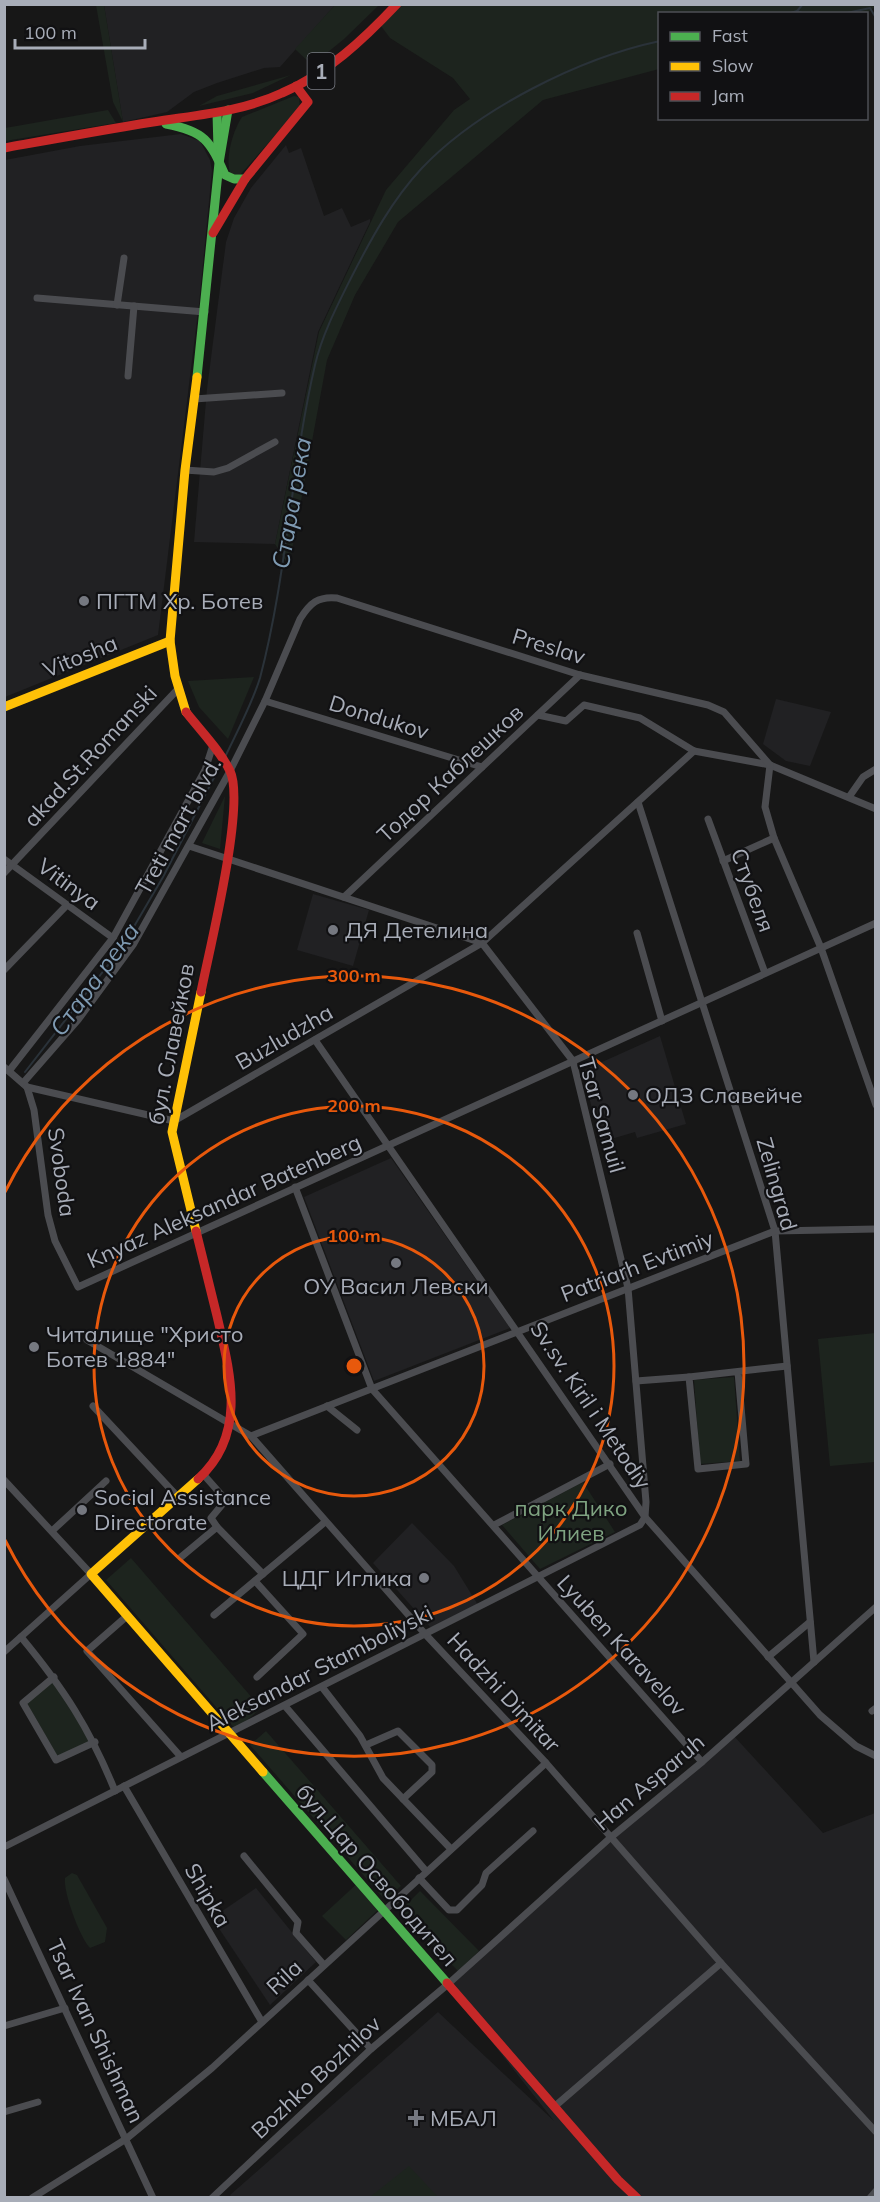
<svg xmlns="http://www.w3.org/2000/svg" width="880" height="2202" font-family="Mulish,sans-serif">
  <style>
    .built { fill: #212123 }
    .green { fill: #1d241e }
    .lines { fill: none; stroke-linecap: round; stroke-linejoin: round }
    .stream { stroke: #2a3239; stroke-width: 2 }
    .street { stroke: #4b4c50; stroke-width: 7 }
    .fast { stroke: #4caf50; stroke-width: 9 }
    .slow { stroke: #ffc107; stroke-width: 9 }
    .jam { stroke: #c62828; stroke-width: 9 }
    .ring { fill: none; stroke: #e8590c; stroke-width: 3 }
    .poi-dot { fill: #757880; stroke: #111113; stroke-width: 2 }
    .labels { text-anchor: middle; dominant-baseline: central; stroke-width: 4.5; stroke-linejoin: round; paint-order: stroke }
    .shield { fill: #111113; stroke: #7b7e86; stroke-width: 1.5 }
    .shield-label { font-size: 21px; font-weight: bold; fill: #a8adb8 }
    .poi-label { font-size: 22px; fill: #a8adb8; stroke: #111113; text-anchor: start }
    .street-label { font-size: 22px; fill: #a8adb8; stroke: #111113 }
    .park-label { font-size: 22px; fill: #7fa381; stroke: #111113 }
    .water-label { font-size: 24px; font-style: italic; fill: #7f9bb3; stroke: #111113 }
    .centre { fill: #e8590c; stroke: #111113; stroke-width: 3 }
    .ring-label { font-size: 18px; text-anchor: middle; font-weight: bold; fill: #e8590c; stroke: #111113; stroke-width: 4.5; stroke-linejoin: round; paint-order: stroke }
  </style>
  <rect width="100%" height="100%" fill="#171717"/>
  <!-- built -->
  <g class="built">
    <polygon points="104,5 335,5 280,67 264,68 217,83 194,92 167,112 123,122"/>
    <polygon points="181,134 200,141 210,160 212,171 199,304 158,635 5,697 5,160 80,146"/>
    <polygon points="286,145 289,153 301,148 324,216 342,208 351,227 370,219 370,222 318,332 275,544 194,542 207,389 226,242 234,218 251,188"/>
    <polygon points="776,699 831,712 810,766 786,761 763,744"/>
    <polygon points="313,894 369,910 353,966 297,950"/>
    <polygon points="660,1036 686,1124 637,1138 635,1132 601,1142 582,1071"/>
    <polygon points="391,1158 510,1328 374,1381 304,1197"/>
    <polygon points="412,1523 454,1566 478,1605 432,1629 373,1563"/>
    <polygon points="733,1735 823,1833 875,1813 875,2197 232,2198 230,2195 438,2012 554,2121 447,1985"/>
    <polygon points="256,1888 316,1962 270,2005 212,1918"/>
  </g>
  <!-- green -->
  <g class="green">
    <polygon points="96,5 104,5 123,122 113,102"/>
    <polygon points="335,5 379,5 344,39 312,65 295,49"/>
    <polygon points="401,5 875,5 875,7 866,14 660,14 659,69 543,100 398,222 355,295 327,360 289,566 275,544 319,332 386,190 454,110 470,99 453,78 390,38 381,26"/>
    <polygon points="291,75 253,93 199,106 217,96"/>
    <path d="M294,96L299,97L300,107L241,174L231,175C224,160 233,130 242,117Z"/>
    <polygon points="108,110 116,123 5,141 5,128"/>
    <polygon points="254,677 228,739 199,707 188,681"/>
    <polygon points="225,796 220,849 202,843"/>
    <polygon points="875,1333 875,1462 830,1466 818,1339"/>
    <polygon points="734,1377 740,1461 700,1464 694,1380"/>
    <polygon points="583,1482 615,1532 540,1569 502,1525"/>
    <polygon points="131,1558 261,1708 236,1730 106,1580"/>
    <polygon points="53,1680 91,1741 58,1757 27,1703"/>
    <polygon points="266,1731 401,1886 385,1900 250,1745"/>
    <path d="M72,1873L77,1875L107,1928L105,1942L90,1948C80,1938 63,1892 65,1878Z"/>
    <polygon points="360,1881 383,1905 346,1940 322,1916"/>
    <polygon points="420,1891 479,1951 458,1971 400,1911"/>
    <polygon points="409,2166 438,2197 370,2197"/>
  </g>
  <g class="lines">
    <!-- stream -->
    <g class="stream">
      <polyline points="797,11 805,14"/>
      <polyline points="787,14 797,11 803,4"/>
      <polyline points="842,14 870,8 876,18"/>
      <path d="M225,757C237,732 252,704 260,678C287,576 291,468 315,365C322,335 337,306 351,278C371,239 392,200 422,168C478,109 580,58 660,41"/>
      <polyline points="25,1072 122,947 163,877 221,764"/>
    </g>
    <!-- street -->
    <g class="street">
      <polyline points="37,298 205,312"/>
      <polyline points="117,305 124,258"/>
      <polyline points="128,376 134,306"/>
      <polyline points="194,399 282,393"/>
      <polyline points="185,470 214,472 228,468 275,442"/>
      <polyline points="265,701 482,767"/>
      <polyline points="538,715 566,721 584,705 640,718 694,751 770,765 876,809"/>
      <polyline points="770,765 765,807 774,838 821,948 876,1105"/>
      <polyline points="849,797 863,777 876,769"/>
      <polyline points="638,802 775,1231 814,1662"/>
      <polyline points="708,819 765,973"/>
      <polyline points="4,859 113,938"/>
      <polyline points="723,861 774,838"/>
      <polyline points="4,873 178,689"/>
      <polyline points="344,897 580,675"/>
      <polyline points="637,933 662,1021"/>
      <polyline points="4,970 66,906"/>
      <polyline points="315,1040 645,1517 820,1715 856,1746 876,1756"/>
      <polyline points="4,1067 27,1087 34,1110 48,1215 55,1241 78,1287 876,923"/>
      <polyline points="9,1071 113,938 205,770 213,745"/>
      <path d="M23,1083L78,1020L133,945L230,771L265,701L300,619C310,603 318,596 337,598L580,675L708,705L724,712L770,765"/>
      <polyline points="27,1087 174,1121 482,943 694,751"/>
      <polyline points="295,1187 372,1389 702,1762"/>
      <polyline points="87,1340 251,1436 426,1635 546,1763 721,1963 876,2132"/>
      <polyline points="738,1372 746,1464 698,1469 689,1377 787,1366"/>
      <polyline points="636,1381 689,1377"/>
      <polyline points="93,1406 177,1496"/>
      <polyline points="327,1406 357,1430"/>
      <polyline points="251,1436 775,1231 876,1229"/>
      <polyline points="203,1474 226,1500 211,1518 217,1527"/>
      <polyline points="4,1480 91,1574 4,1652"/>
      <polyline points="494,1525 610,1464"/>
      <polyline points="52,1531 106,1481"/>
      <polyline points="181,1557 217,1527 263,1574"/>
      <polyline points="255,1581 303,1634 257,1677"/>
      <polyline points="214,1615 325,1522"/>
      <polyline points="127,1616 87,1651 181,1757"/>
      <path d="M21,1637C64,1689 90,1729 115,1791"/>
      <polyline points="768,1657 810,1622"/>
      <polyline points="54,1677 23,1703 56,1760 95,1742"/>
      <polyline points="322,1687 360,1736 383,1778 451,1849"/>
      <polyline points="285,1706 426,1871"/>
      <polyline points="872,1711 876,1708"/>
      <polyline points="366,1745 398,1731 432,1765 432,1772 403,1799"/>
      <polyline points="124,1786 262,2022"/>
      <polyline points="4,1847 640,1525 645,1517 646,1502 628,1288 573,1061 482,943 189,846"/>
      <polyline points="244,1856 298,1922 296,1933 324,1965"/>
      <polyline points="419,1878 449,1910 457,1910 482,1885 486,1873 533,1831"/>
      <polyline points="4,1879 153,2198"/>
      <polyline points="308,1980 371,2049"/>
      <polyline points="4,2026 65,2008"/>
      <polyline points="554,2107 721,1963"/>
      <polyline points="4,2112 38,2102"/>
      <polyline points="32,2198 126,2139 212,2068 546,1763"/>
      <polyline points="212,2198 371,2049 447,1985 610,1838 702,1762 876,1607"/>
      <polyline points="870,2198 876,2191"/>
    </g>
    <!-- fast -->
    <g class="fast">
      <polyline points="217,113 218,149"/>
      <path d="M166,124C205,131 210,141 225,175L234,179H245"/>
      <polyline points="197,377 219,163 228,110"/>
      <polyline points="263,1772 447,1983"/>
    </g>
    <!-- slow -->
    <g class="slow">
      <polyline points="4,707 170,641"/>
      <polyline points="186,712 175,676 170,641 185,470 197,377"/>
      <polyline points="196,1231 172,1132 201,992"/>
      <polyline points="198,1479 91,1574 263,1772"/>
    </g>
    <!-- jam -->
    <g class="jam">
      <path d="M4,148C54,139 103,130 153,122C196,115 241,112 282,93C327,74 364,39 397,4"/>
      <polyline points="213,233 245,179 308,102 296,86"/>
      <path d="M186,712C200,730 220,750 230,771C246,804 209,951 201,992"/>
      <path d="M196,1231C203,1259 210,1287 217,1316C230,1372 248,1434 198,1479"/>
      <polyline points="447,1983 618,2180 637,2198"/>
    </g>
  </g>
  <!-- distance rings -->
  <g class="ring">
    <circle cx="354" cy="1366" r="130"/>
    <circle cx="354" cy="1366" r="260"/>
    <path d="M5 1192A390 390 0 1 1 5 1540"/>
  </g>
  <!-- markers -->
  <g class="poi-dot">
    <circle cx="84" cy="601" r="6"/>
    <circle cx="333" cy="930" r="6"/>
    <circle cx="633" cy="1095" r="6"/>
    <circle cx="396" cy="1263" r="6"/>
    <circle cx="34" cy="1347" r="6"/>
    <circle cx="82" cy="1510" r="6"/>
    <circle cx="424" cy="1578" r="6"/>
    <path d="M413 2109h6v6h6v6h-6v6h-6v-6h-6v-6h6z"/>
  </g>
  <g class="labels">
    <!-- shield labels -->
    <rect class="shield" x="307.5" y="53" width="27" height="36" rx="4.5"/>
    <g class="shield-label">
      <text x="321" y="71">1</text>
    </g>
    <!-- poi labels -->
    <g class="poi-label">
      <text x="96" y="601">ПГТМ Хр. Ботев</text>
      <text x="345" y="930">ДЯ Детелина</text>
      <text x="645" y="1095">ОДЗ Славейче</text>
      <text x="396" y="1286" text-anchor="middle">ОУ Васил Левски</text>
      <text x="46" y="1334">Читалище "Христо<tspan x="46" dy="25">Ботев 1884"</tspan></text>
      <text x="94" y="1497">Social Assistance<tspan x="94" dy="25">Directorate</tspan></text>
      <text x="412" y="1578" text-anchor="end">ЦДГ Иглика</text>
      <text x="430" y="2118">МБАЛ</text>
    </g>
    <!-- street labels -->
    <g class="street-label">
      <text transform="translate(549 646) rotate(17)">Preslav</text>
      <text transform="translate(80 656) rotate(-22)">Vitosha</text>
      <text transform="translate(379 717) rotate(17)">Dondukov</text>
      <text transform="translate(90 756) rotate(-47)">akad.St.Romanski</text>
      <text transform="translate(450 773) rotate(-43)">Тодор Каблешков</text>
      <text transform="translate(178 826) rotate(-61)">Treti mart blvd.</text>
      <text transform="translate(69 884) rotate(36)">Vitinya</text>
      <text transform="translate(753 890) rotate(70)">Стубеля</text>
      <text transform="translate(284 1037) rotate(-30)">Buzludzha</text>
      <text transform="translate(171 1044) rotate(-79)">бул. Славейков</text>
      <text transform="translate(602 1115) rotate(74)">Tsar Samuil</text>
      <text transform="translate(62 1172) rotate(82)">Svoboda</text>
      <text transform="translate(777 1184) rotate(74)">Zelingrad</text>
      <text transform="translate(224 1201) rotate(-24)">Knyaz Aleksandar Batenberg</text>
      <text transform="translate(637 1266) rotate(-21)">Patriarh Evtimiy</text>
      <text transform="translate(591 1405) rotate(56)">Sv.sv. Kiril i Metodiy</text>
      <text transform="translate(622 1645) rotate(48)">Lyuben Karavelov</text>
      <text transform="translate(319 1668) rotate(-27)">Aleksandar Stamboliyski</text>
      <text transform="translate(504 1692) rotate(47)">Hadzhi Dimitar</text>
      <text transform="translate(649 1782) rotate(-40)">Han Asparuh</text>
      <text transform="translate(377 1875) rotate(49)">бул.Цар Освободител</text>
      <text transform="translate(208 1895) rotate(60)">Shipka</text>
      <text transform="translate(284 1977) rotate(-43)">Rila</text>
      <text transform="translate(96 2031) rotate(65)">Tsar Ivan Shishman</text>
      <text transform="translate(316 2077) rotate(-43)">Bozhko Bozhilov</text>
    </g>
    <!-- park labels -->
    <g class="park-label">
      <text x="571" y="1508">парк Дико<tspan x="571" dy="25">Илиев</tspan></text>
    </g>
    <!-- water labels -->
    <g class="water-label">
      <text transform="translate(291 503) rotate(-80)">Стара река</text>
      <text transform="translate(94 979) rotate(-54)">Стара река</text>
    </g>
  </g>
  <circle cx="354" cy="1366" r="9" class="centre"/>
  <g class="ring-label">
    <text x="354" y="982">300 m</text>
    <text x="354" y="1112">200 m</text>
    <text x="354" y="1242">100 m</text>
  </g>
  <!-- border -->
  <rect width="880" height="2202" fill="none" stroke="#a8adb8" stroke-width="12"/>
  <!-- legend -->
  <rect x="658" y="12" width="210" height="108" fill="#111113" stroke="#4d4f55" stroke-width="1.5"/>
  <rect x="670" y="32" width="30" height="9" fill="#4caf50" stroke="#4d4f55" stroke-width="1.5"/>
  <text x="712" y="42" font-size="18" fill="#a8adb8">Fast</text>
  <rect x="670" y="62" width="30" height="9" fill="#ffc107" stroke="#4d4f55" stroke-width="1.5"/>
  <text x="712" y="72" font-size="18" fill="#a8adb8">Slow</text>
  <rect x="670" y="92" width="30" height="9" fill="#c62828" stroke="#4d4f55" stroke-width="1.5"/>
  <text x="712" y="102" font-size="18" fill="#a8adb8">Jam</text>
  <!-- scale -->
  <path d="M15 39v9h130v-9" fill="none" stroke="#a8adb8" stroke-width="3"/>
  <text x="24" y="39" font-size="18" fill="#a8adb8" stroke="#111113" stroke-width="4.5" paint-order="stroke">100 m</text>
</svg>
